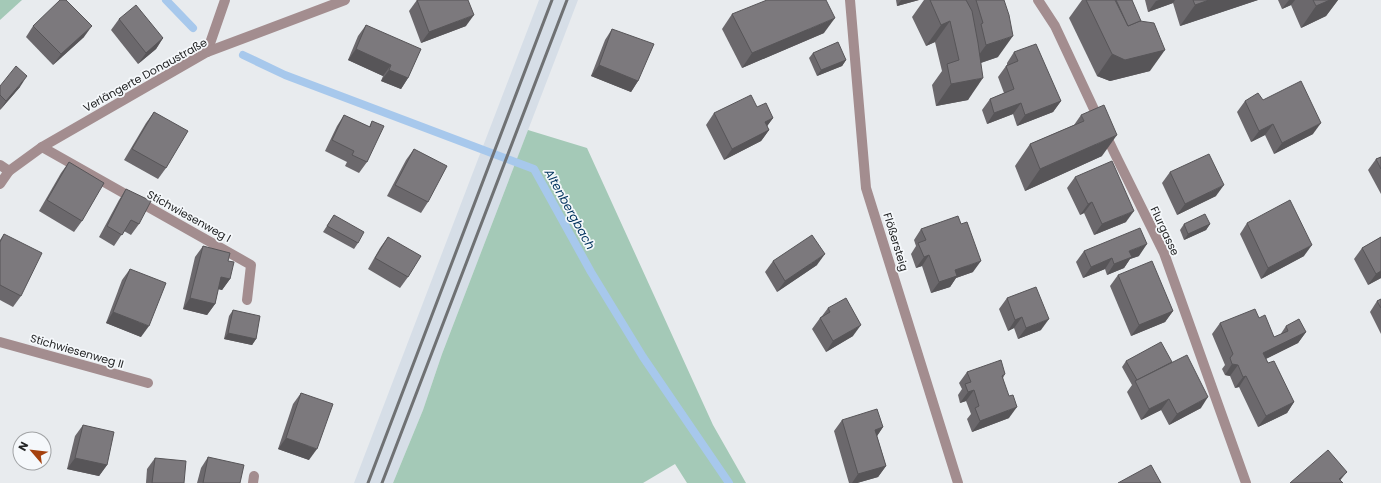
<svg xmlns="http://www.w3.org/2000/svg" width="1381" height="483" font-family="Poppins,sans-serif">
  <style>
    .built { fill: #d6dee7 }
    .green { fill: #a4c9b7 }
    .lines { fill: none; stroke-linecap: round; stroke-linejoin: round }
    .stream { stroke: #a7c8ec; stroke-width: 8 }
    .minor { stroke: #a38d8f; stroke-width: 10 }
    .rail { stroke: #6f7173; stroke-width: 3 }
    .wall { fill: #6b686c }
    .shaded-wall { fill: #575558 }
    .building { fill: #7c797d; stroke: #575558 }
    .labels { text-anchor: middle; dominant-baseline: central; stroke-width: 3.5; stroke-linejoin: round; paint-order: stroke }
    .street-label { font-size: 11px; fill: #232425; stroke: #f5f8fb }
    .water-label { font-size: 12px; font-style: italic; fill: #00325d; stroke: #f5f8fb }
  </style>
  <rect width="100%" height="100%" fill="#e8ebee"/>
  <!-- built -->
  <polygon class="built" points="539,0 578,0 442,354 423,410 393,483 354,483"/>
  <!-- green -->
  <g class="green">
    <polygon points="0,0 22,0 0,20"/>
    <polygon points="528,130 587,148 713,425 746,483 687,483 675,464 643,483 393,483 423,410 442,354"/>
  </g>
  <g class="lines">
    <!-- stream -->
    <g class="stream">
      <polyline points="166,0 193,28"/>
      <polyline points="243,55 285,75 534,169 591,272 643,357 729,483"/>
    </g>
    <!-- minor -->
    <g class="minor">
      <polyline points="850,0 866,188 958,483"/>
      <polyline points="1038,0 1055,26 1114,152 1164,253 1246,483"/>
      <polyline points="207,52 225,0"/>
      <polyline points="42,147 251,265 247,300"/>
      <polyline points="0,165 9,171"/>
      <polyline points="0,184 9,171 42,147 207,52 345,0"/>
      <polyline points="0,342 148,383"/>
      <polyline points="253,483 254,476"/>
    </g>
    <!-- rail -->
    <g class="rail">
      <polyline points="368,483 552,0"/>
      <polyline points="382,483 567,0"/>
    </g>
  </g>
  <!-- wall -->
  <g class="wall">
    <polygon points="417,0 466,26 421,43 409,11"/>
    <polygon points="896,0 919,0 897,6"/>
    <polygon points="924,0 1004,0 998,57 981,63 968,100 936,106 932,85 942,71 935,42 926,46 912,17"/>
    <polygon points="1082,0 1132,0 1150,71 1110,81 1097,76 1069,18"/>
    <polygon points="1145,0 1258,0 1180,26 1173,3 1148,12"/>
    <polygon points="1278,0 1338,0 1326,16 1301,28 1291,5 1282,9"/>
    <polygon points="732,14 824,33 742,68 722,29"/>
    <polygon points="119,19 163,38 156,49 138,64 111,30"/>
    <polygon points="366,25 408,78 401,89 381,81 383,76 348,60 358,36"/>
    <polygon points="33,26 84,37 53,65 26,37"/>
    <polygon points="612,29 638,81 631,92 591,76 605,40"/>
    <polygon points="1014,52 1061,101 1053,112 1017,126 1013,114 987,124 982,110 990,99 1004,93 998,77 1006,66 1007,65 1007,63"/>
    <polygon points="813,53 846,60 842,66 817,76 809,58"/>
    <polygon points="0,86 20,87 0,110"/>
    <polygon points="1263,100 1313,134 1274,154 1265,135 1251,142 1237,112 1245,101"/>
    <polygon points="154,112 166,168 158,179 124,160 146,123"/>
    <polygon points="714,113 773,118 767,126 769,130 761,141 724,160 706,125"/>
    <polygon points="344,115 369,127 372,121 367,162 359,173 345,166 347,162 325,151 337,126"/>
    <polygon points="1081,115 1102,156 1025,191 1015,166 1030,144 1074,125"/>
    <polygon points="414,149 428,202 421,213 387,196 406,160"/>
    <polygon points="1381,157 1381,194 1368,170 1376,159"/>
    <polygon points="69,162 82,221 74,232 39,211 61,173"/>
    <polygon points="1170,172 1216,196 1177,215 1162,183"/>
    <polygon points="1075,177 1126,222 1094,235 1084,213 1080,215 1067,188"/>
    <polygon points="126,189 139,224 131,235 124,231 114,246 99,237 119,200"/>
    <polygon points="334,215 358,243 354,249 323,232"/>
    <polygon points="1247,223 1304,256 1261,279 1240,234"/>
    <polygon points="1184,224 1210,224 1206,230 1184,240 1180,230"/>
    <polygon points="921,229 973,272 956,278 950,287 931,293 922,266 916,268 911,254 916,246 914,240"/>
    <polygon points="4,234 21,296 13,307 0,300 0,240"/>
    <polygon points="388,237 408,277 400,288 368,269 380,248"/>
    <polygon points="1381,237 1381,278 1368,285 1354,259 1362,248"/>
    <polygon points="203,246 228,261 230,279 222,290 218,289 215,304 207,315 183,309 195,257"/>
    <polygon points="1084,251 1139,256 1130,259 1124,268 1107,275 1105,269 1083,278 1076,262"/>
    <polygon points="773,261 817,265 777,292 765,272"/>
    <polygon points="130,269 141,337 106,323 122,280"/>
    <polygon points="1118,275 1173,311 1165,322 1131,336 1110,286"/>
    <polygon points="1007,298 1041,330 1018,339 1014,328 1008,331 999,309"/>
    <polygon points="1381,299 1381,334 1370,312 1377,301"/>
    <polygon points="828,308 853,336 826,352 812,329 820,318 822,316"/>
    <polygon points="233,310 256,339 252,345 224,339 229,316"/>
    <polygon points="1220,323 1274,337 1280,335 1286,326 1306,332 1298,343 1266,359 1268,363 1294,402 1287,413 1258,427 1239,387 1235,388 1230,376 1225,375 1222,369 1225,365 1212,334"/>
    <polygon points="1126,361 1172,362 1201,408 1169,425 1161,410 1141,420 1127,392 1132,385 1122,367"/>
    <polygon points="967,372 1005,374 1003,378 1009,418 972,432 967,419 971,414 966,401 960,403 958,395 962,389 959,383"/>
    <polygon points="301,393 309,460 278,449 293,404"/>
    <polygon points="842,420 883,427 877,436 886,466 878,477 857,483 849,483 834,431"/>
    <polygon points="83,425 107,465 99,476 67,469 75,436"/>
    <polygon points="208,457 240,483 197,483 201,468"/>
    <polygon points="155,458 184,483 146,483 147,469"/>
  </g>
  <!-- shaded-wall -->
  <g class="shaded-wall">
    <polygon points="901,0 919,0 897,6"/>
    <polygon points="1159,0 1175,0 1173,3 1148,12 1156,1"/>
    <polygon points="1209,0 1258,0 1180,26 1195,5"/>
    <polygon points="1289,0 1295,0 1291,5 1282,9"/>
    <polygon points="1330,0 1338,0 1326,16 1301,28 1316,6"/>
    <polygon points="474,15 466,26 421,43 429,32"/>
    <polygon points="835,18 824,33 742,68 752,53"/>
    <polygon points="950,21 935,42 926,46 941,25"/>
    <polygon points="92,26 84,37 53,65 61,54"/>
    <polygon points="1013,36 998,57 971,66 986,45"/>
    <polygon points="163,38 156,49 138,64 146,53"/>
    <polygon points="356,49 391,65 383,76 348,60"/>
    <polygon points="1165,50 1150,71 1110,81 1097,76 1112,54"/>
    <polygon points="846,60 842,66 817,76 821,70"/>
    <polygon points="599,65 638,81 631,92 591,76"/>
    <polygon points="389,70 408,78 401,89 381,81"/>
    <polygon points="27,76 20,87 0,110 6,101"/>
    <polygon points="983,78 968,100 936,106 951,84"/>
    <polygon points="1061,101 1053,112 1017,126 1025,115"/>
    <polygon points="1021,103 1013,114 987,124 994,113"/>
    <polygon points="773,118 765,129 765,122"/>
    <polygon points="1321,123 1313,134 1274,154 1282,143"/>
    <polygon points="1273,124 1265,135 1251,142 1259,131"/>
    <polygon points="769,130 761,141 724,160 732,149"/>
    <polygon points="1117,135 1102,156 1025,191 1040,169"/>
    <polygon points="1224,185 1216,196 1177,215 1185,204"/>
    <polygon points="1092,202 1084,213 1080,215 1088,204"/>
    <polygon points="1134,211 1126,222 1094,235 1102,224"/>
    <polygon points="1210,224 1206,230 1184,240 1188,234"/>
    <polygon points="1147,244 1139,256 1130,259 1124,268 1107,275 1114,264 1129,251"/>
    <polygon points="1312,245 1304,256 1261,279 1268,268"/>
    <polygon points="825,254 817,265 777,292 785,281"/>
    <polygon points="929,255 922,266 916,268 924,257"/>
    <polygon points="1112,258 1105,269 1083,278 1091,267"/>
    <polygon points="981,261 973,272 956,278 950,287 931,293 939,282 955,270"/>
    <polygon points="1381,271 1381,278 1368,285 1376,274"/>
    <polygon points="221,277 230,279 222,290 214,288"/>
    <polygon points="190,298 215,304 207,315 183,309"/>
    <polygon points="1173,311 1165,322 1131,336 1139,325"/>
    <polygon points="113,312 149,326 141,337 106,323"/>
    <polygon points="1022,317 1014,328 1008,331 1015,320"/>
    <polygon points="1049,319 1041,330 1018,339 1026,328"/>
    <polygon points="861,325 853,336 826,352 833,341"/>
    <polygon points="1306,332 1298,343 1255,364 1263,353"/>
    <polygon points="228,333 256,339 252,345 224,339"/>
    <polygon points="1232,364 1238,365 1230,376 1225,375"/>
    <polygon points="1246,376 1239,387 1235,388 1243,377"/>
    <polygon points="974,390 966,401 960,403 968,392"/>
    <polygon points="1208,397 1201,408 1169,425 1177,414"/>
    <polygon points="1169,399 1161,410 1141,420 1149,409"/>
    <polygon points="1294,402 1287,413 1258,427 1266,416"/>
    <polygon points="1017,407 1009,418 972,432 980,421"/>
    <polygon points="883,427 875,439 875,430"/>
    <polygon points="286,438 317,449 309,460 278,449"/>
    <polygon points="75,458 107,465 99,476 67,469"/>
    <polygon points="886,466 878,477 857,483 852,483 858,474"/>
    <polygon points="1347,472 1338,483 1339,479"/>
  </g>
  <!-- building -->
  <g class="building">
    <polygon points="60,0 66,0 92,26 61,54 33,26"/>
    <polygon points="417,0 468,0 474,15 429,32"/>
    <polygon points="767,0 826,0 835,18 752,53 732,14"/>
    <polygon points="930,0 966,0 972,11 978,43 983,78 951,84 947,64 959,60 950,21 941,25"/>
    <polygon points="976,0 1004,0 1009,15 1013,36 986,45 981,24 983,23"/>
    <polygon points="1086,0 1115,0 1128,26 1140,21 1154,23 1165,50 1125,60 1112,54"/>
    <polygon points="1116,0 1132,0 1141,21 1140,21 1128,26"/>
    <polygon points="1193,0 1209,0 1195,5"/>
    <polygon points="1313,0 1330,0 1316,6"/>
    <polygon points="136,5 163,38 146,53 119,19"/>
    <polygon points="366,25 421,49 408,78 389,70 391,65 356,49"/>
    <polygon points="612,29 654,44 638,81 599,65"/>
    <polygon points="838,42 846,60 821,70 813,53"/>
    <polygon points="1036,44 1061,101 1025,115 1021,103 994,113 990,99 1014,89 1006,66 1018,61 1014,52"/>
    <polygon points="16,66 27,76 6,101 0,95 0,86"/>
    <polygon points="1301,81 1321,123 1282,143 1273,124 1259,131 1245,101 1258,93 1263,100"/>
    <polygon points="751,95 757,107 766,103 773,118 765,122 769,130 732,149 714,113"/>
    <polygon points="1104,105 1117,135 1040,169 1030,144 1084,121 1081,115"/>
    <polygon points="154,112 188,131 166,168 132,149"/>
    <polygon points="344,115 370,127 372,121 384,126 367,162 352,155 354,151 332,140"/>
    <polygon points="414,149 447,166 428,202 395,185"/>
    <polygon points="1209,154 1224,185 1185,204 1170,172"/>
    <polygon points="1381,157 1381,169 1376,159"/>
    <polygon points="1112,161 1134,211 1102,224 1092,202 1088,204 1075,177"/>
    <polygon points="69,162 104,183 82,221 47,200"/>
    <polygon points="126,189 151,201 139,224 131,220 122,235 107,226"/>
    <polygon points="1290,200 1312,245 1268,268 1247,223"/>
    <polygon points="1205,214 1210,224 1188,234 1184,224"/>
    <polygon points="334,215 364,232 358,243 327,226"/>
    <polygon points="958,216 961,224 967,222 981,261 955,270 957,276 939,282 929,255 924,257 918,243 926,240 921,229"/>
    <polygon points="1140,228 1147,244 1129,251 1132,257 1114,264 1112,258 1091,267 1084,251"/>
    <polygon points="4,234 42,253 21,296 0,285 0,242"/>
    <polygon points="812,235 825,254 785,281 773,261"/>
    <polygon points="388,237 421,256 408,277 375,258"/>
    <polygon points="1381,237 1381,271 1376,274 1362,248"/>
    <polygon points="203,246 230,253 228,261 234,262 230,279 221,277 215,304 190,298"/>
    <polygon points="1152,261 1173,311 1139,325 1118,275"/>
    <polygon points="130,269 166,283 149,326 113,312"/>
    <polygon points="1036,287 1049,319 1026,328 1022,317 1015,320 1007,298"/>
    <polygon points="846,298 861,325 833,341 820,318 830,312 828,308"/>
    <polygon points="1381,299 1381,308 1377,301"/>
    <polygon points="1255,309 1259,318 1265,315 1274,337 1288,331 1286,326 1299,319 1306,332 1263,353 1268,363 1274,361 1294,402 1266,416 1246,376 1243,377 1238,365 1232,364 1230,358 1233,354 1220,323"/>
    <polygon points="233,310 260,316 256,339 228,333"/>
    <polygon points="1161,342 1172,362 1137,380 1126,361"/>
    <polygon points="1187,355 1208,397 1177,414 1169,399 1149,409 1135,381"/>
    <polygon points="1001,360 1005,374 1002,376 1009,396 1013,395 1017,407 980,421 975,408 979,406 974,390 968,392 965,384 971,382 967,372"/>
    <polygon points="301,393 333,404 317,449 286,438"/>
    <polygon points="877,409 883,427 875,430 886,466 858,474 842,420"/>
    <polygon points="83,425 114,432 107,465 75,458"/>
    <polygon points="1328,450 1347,472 1339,479 1343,483 1290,483"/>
    <polygon points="208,457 244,465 240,483 203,483"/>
    <polygon points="155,458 186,461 184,483 152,483"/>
    <polygon points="1151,465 1161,483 1118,483"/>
  </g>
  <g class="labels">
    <!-- street labels -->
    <g class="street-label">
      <text transform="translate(145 75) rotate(-29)">Verlängerte Donaustraße</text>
      <text transform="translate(189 216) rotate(29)">Stichwiesenweg I</text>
      <text transform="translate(1165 231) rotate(65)">Flurgasse</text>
      <text transform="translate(896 242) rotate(73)">Flößersteig</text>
      <text transform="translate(77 351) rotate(16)">Stichwiesenweg II</text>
    </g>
    <!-- water labels -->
    <g class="water-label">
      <text transform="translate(570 209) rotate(61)">Altenbergbach</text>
    </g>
  </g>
  <!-- north arrow -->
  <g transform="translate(32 451) rotate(298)"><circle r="19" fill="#f5f8fb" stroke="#a1a3a5"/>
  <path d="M0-3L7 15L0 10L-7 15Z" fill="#a5410e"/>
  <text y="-6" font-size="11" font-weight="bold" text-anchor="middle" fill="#232425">N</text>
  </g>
</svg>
